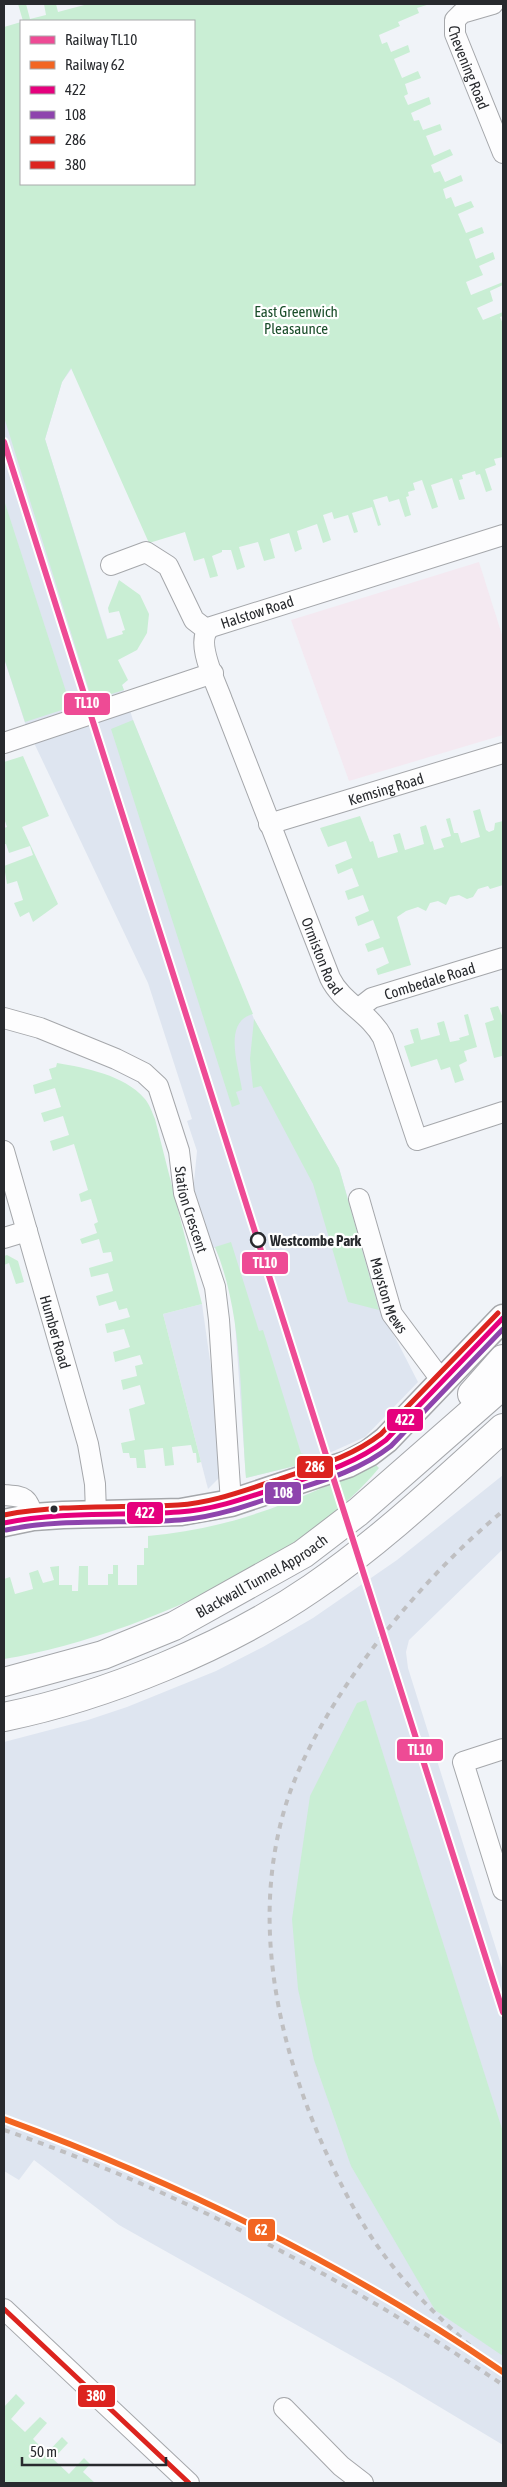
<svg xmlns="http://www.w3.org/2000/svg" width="507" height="2487" font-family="'Asap Condensed',sans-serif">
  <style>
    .built { fill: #dee5f0 }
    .education { fill: #f4e9f1 }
    .green { fill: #c9eed4 }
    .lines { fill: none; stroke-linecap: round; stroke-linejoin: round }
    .minor-casing { stroke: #a5a7ab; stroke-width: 22 }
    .tertiary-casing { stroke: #a5a7ab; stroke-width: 29 }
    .trunk-casing { stroke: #a5a7ab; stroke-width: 30 }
    .minor { stroke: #fdfdfe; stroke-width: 20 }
    .tertiary { stroke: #fdfdfe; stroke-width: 26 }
    .trunk { stroke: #fdfdfe; stroke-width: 28 }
    .rail { stroke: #bfbfc1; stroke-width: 4; stroke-dasharray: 6 6; stroke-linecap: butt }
    .bus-1-casing { stroke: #fff; stroke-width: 9 }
    .bus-2-casing { stroke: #fff; stroke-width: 9 }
    .bus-3-casing { stroke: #fff; stroke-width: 9 }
    .bus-4-casing { stroke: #fff; stroke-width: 9 }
    .bus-1 { stroke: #e5007d; stroke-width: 5 }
    .bus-2 { stroke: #8e44ad; stroke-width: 5 }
    .bus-3 { stroke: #dc241f; stroke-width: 5 }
    .bus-4 { stroke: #dc241f; stroke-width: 5 }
    .rail-1-casing { stroke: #fff; stroke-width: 10 }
    .rail-2-casing { stroke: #fff; stroke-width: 10 }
    .rail-1 { stroke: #ee4b95; stroke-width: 6 }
    .rail-2 { stroke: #f26522; stroke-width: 6 }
    .stop-dot { fill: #fff; stroke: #282a2e; stroke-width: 2.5 }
    .bus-dot { fill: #282a2e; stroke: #fff; stroke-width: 2 }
    .labels { text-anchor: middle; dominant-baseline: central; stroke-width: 4.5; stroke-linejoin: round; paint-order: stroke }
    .street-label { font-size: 15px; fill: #282a2e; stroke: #fff }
    .park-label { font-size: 15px; fill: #1b4e2b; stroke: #fff }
    .stop-label { font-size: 15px; font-weight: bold; fill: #282a2e; stroke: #fff; text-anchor: start }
    .line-badge { stroke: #fff; stroke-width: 2 }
    .badge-label { font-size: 14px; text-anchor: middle; font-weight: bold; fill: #fff }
  </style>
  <rect width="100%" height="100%" fill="#f0f3f8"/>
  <!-- built -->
  <g class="built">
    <polygon points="4,213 72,368 62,382 45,439 133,720 254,1019 339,1168 380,1308 418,1382 365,1437 307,1463 246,1478 234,1308 224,1268 215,1248 211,1248 191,1183 194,1182 197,1151 187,1121 192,1119 148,983 26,726 4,658"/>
    <polygon points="202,1304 215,1396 221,1476 208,1489 163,1314"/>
    <polygon points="503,1475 503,1549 409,1640 406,1652 408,1668 503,1971 503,2445 393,2379 119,2225 34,2160 19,2180 4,2171 4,1742 88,1720 127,1707 216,1671 263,1647 313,1618 397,1560"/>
  </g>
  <!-- education -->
  <polygon class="education" points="479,562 503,638 503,735 349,781 291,620"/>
  <!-- green -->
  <g class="green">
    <polygon points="18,4 26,4 30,19 46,15 44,4 56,4 58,12 88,4 430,4 417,8 419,13 398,22 400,26 379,35 382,44 387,42 391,52 408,45 410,52 394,59 402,78 418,71 421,78 405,84 408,94 404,96 408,105 429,97 431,104 411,113 414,121 419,120 423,130 440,124 442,130 426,136 434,156 450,149 453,155 431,165 434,173 440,171 445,182 461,175 463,181 443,189 446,199 451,197 455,207 471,201 474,207 458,214 466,233 482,227 484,233 469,239 476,259 493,252 495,259 479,266 483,275 466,282 471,295 503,282 503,285 490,291 493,301 477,308 483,320 503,312 503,316 500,317 503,324 503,457 494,459 496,465 485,469 492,490 486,492 480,474 476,475 475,471 462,475 463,479 459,480 465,499 459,500 452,478 431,485 438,507 432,509 422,480 413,483 415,490 408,492 409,496 406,497 411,515 405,517 399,499 389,502 387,496 373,500 381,525 378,526 372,507 352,513 358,532 354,533 348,515 334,519 332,512 323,515 331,540 323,543 317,524 297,531 302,549 295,552 289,533 270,539 275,558 264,561 258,542 239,547 245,567 237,570 231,550 222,550 222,552 212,556 218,576 210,578 204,558 194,561 185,532 149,543 71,368 62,382 45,439 107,639 123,634 122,631 125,630 119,611 109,613 108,608 119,580 140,595 149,614 147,633 137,650 118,660 128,680 122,685 124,690 92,700 4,417 4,27 21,22 21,184 194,184 194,21 23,21"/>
    <polygon points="4,500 71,707 25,722 4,658"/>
    <path d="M133,720L253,1014C222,1022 239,1067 242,1090L236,1092L240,1104L232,1107L111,729Z"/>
    <polygon points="23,756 49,816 22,827 58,904 33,922 29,912 20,917 14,903 23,900 17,881 7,884 4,866 33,855 30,846 9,853 6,844 4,844 4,828 7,827 4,818 4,762"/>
    <polygon points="480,809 486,830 489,832 494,830 495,823 503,821 503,885 490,889 488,886 478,889 473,897 467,899 459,895 450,897 446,905 438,901 430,903 426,911 418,907 406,911 397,917 411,965 378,975 376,969 389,963 383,947 368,952 365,944 380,938 373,920 358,926 355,917 369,911 363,895 348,900 345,891 359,886 352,868 338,874 335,865 352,858 346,841 328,847 320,828 360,816 370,842 373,841 378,858 398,852 393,835 400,833 405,850 424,844 420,827 426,825 434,850 444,847 441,839 451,836 446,819 450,818 454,833 458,833 461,843 480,837 473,811"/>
    <polygon points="498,1006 503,1018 503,1058 502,1056 494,1058 485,1023 494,1020 490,1008"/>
    <polygon points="468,1014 477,1047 464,1051 467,1061 459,1065 464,1080 455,1083 450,1067 441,1070 437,1059 411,1067 404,1046 414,1043 410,1030 418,1028 421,1040 440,1035 437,1023 444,1021 450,1042 460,1040 459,1038 469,1035 464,1015"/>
    <polygon points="254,1019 339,1168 379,1310 348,1302 313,1184 261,1086 253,1088 250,1059"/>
    <path d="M57,1063C86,1068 124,1075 144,1098C149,1103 152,1112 155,1119L202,1304L163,1314L201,1462L197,1463L196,1453H193L191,1445L172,1447L174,1465L165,1466L163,1448L144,1450L146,1468H137L136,1458H130L129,1453H123L121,1443L135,1440L129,1409L145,1404L140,1385L123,1390L121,1380L137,1376L135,1366L143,1364L140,1355L115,1362L113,1352L130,1347L124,1329L107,1333L105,1324L130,1317L127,1308L119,1310L116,1301L99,1306L96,1296L113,1291L108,1273L91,1277L89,1268L113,1261L111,1252L103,1253L99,1239L82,1244L80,1239L97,1233L94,1224L98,1222L91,1199L81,1202L79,1194L88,1190L74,1144L53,1151L50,1141L69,1135L63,1116L44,1122L41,1113L61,1107L55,1088L35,1094L33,1085L52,1079L49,1069L56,1067Z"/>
    <path d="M231,1242L259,1331L263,1330L301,1453L304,1454L307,1463L246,1478C240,1403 244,1317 215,1247Z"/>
    <polygon points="7,1255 18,1261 24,1282 16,1284 9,1263 4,1265 4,1256"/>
    <path d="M374,1463L379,1468C297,1566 127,1638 4,1659V1579L10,1577L15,1594L33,1589L29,1573L38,1570L43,1583L54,1580L50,1567L59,1566V1585H72V1591H78L79,1566H88V1585H108V1574H113V1565H118V1585H137V1565H144V1548H148V1536C231,1529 301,1500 374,1463Z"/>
    <polygon points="366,1700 503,2132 503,2356 435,2310 351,2166 314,2060 298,1989 292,1919 310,1796 357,1703"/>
    <polygon points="16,2394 25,2403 11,2419 25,2432 40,2417 47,2423 33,2439 47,2453 62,2437 68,2443 53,2459 69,2474 84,2458 90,2464 83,2472 95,2483 4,2483 4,2407"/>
  </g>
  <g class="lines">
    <!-- minor casing -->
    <g class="minor-casing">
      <g id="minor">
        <path id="s1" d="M493,4L462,13L455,20V34L503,153"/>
        <path id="s2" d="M503,535L211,627C193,639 216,683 222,700L330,978C342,1003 370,1013 383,1038L417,1140L503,1112"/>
        <polyline points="111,565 146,552 168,566 194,620 207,630"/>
        <polyline points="4,743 213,673"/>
        <path id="s3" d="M269,824L503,753"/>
        <path id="s4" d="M358,1009L372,998L503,958"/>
        <path id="s5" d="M4,1018L40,1028L116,1059L144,1073L158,1086L179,1151L184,1193L215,1287L219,1320L231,1503"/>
        <path id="s6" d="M4,1151L88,1444L95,1484L96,1513"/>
        <path id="s7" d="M359,1199L392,1314L442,1381"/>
        <polyline points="4,1238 27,1231"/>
        <path d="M4,1495C25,1497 27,1496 33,1517"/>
        <polyline points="503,1749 463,1762 503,1890"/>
        <polyline points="4,2309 189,2483"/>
        <polyline points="284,2408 341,2466 363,2483"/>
      </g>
    </g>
    <!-- tertiary casing -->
    <g class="tertiary-casing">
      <polyline id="tertiary" points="4,1523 33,1517 63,1515 181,1512 231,1503 348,1464 369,1453 386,1440 503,1318"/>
    </g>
    <!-- trunk casing -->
    <g class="trunk-casing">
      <g id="trunk">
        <polyline points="472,1394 503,1359"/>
        <path id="s8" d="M4,1682L103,1655L174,1626L303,1554L358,1512L503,1385"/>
        <path d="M4,1717C106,1696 226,1647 312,1588C381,1541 442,1483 503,1428"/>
      </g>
    </g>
    <!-- minor -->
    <use href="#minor" class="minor"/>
    <!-- tertiary -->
    <use href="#tertiary" class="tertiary"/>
    <!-- trunk -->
    <use href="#trunk" class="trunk"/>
    <!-- rail -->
    <g class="rail">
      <path d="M4,2130C180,2191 349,2280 503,2385"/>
      <path d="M488,2361C450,2329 414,2295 384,2255C358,2220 338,2180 321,2141C275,2034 251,1914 287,1801C320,1700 421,1578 503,1511"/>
    </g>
    <!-- bus-1 casing -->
    <g class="bus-1-casing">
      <path id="bus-1" d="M4,1523C62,1511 120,1516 179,1512C214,1510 249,1497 282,1486C319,1474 355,1464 386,1440L503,1318"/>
    </g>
    <!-- bus-2 casing -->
    <g class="bus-2-casing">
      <path id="bus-2" d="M6,1530C63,1518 122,1524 180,1520C216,1517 250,1505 284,1493C322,1481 359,1471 391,1446L503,1329"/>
    </g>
    <!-- bus-3 casing -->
    <g class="bus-3-casing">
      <path id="bus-3" d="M4,1515C61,1504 120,1508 178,1505C212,1503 245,1490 277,1480C314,1467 350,1458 381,1434L498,1313"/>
    </g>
    <!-- bus-4 casing -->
    <g class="bus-4-casing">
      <polyline id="bus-4" points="4,2309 189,2483"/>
    </g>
    <!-- bus-1 -->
    <use href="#bus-1" class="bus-1"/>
    <!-- bus-2 -->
    <use href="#bus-2" class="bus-2"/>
    <!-- bus-3 -->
    <use href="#bus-3" class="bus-3"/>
    <!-- bus-4 -->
    <use href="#bus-4" class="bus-4"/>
    <!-- rail-1 casing -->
    <g class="rail-1-casing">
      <polyline id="rail-1" points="4,442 503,2012"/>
    </g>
    <!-- rail-2 casing -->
    <g class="rail-2-casing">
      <path id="rail-2" d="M4,2119C179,2183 349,2266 503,2372"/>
    </g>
    <!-- rail-1 -->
    <use href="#rail-1" class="rail-1"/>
    <!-- rail-2 -->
    <use href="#rail-2" class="rail-2"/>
  </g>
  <!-- markers -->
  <circle class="stop-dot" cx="258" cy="1240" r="7"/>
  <circle class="bus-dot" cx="54" cy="1509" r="4.5"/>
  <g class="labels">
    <!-- street labels -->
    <g class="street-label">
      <text stroke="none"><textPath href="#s1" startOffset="92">Chevening Road</textPath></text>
      <text transform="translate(257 612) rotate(-18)">Halstow Road</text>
      <text stroke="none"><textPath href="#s3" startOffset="122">Kemsing Road</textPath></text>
      <text stroke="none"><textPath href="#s2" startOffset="659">Ormiston Road</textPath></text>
      <text stroke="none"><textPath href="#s4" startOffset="78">Combedale Road</textPath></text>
      <text stroke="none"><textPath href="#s5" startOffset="298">Station Crescent</textPath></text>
      <text stroke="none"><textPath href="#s7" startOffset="101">Mayston Mews</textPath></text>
      <text stroke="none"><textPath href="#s6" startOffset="188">Humber Road</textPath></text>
      <text stroke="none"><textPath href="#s8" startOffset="280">Blackwall Tunnel Approach</textPath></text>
    </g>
    <!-- park labels -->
    <g class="park-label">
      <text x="296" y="311">East Greenwich<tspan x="296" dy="17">Pleasaunce</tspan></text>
    </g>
    <!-- stop labels -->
    <g class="stop-label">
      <text x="270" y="1240">Westcombe Park</text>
    </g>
  </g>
  <g class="line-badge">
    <rect x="63" y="692" width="48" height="24" rx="5" fill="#ee4b95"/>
    <rect x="241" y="1251" width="48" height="24" rx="5" fill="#ee4b95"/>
    <rect x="386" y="1408" width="38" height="24" rx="5" fill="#e5007d"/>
    <rect x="296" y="1455" width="38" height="24" rx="5" fill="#dc241f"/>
    <rect x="264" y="1481" width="38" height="24" rx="5" fill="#8e44ad"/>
    <rect x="126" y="1501" width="38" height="24" rx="5" fill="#e5007d"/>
    <rect x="396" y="1738" width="48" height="24" rx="5" fill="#ee4b95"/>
    <rect x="247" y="2218" width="29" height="24" rx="5" fill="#f26522"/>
    <rect x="77" y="2384" width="39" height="24" rx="5" fill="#dc241f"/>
  </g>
  <g class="badge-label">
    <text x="87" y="708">TL10</text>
    <text x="265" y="1268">TL10</text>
    <text x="405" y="1425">422</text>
    <text x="315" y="1472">286</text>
    <text x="283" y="1498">108</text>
    <text x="145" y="1518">422</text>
    <text x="420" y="1755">TL10</text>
    <text x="261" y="2235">62</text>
    <text x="96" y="2401">380</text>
  </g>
  <!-- border -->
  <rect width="507" height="2487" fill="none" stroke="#282a2e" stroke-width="10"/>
  <!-- legend -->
  <rect x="20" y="20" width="175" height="165" fill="#ffffff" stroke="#a9aaab"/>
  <rect x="30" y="36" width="25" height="8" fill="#ee4b95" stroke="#a9aaab"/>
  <text x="65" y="45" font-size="15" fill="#282a2e">Railway TL10</text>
  <rect x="30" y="61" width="25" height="8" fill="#f26522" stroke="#a9aaab"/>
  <text x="65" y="70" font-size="15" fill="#282a2e">Railway 62</text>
  <rect x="30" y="86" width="25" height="8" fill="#e5007d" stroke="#a9aaab"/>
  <text x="65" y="95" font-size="15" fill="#282a2e">422</text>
  <rect x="30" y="111" width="25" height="8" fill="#8e44ad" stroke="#a9aaab"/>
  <text x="65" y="120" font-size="15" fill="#282a2e">108</text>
  <rect x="30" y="136" width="25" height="8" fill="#dc241f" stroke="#a9aaab"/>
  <text x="65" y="145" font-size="15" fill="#282a2e">286</text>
  <rect x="30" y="161" width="25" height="8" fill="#dc241f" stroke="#a9aaab"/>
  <text x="65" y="170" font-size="15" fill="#282a2e">380</text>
  <!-- scale -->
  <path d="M22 2457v8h144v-8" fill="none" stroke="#282a2e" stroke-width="2.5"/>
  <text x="30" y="2457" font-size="15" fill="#282a2e" stroke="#ffffff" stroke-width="4" paint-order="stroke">50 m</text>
</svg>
